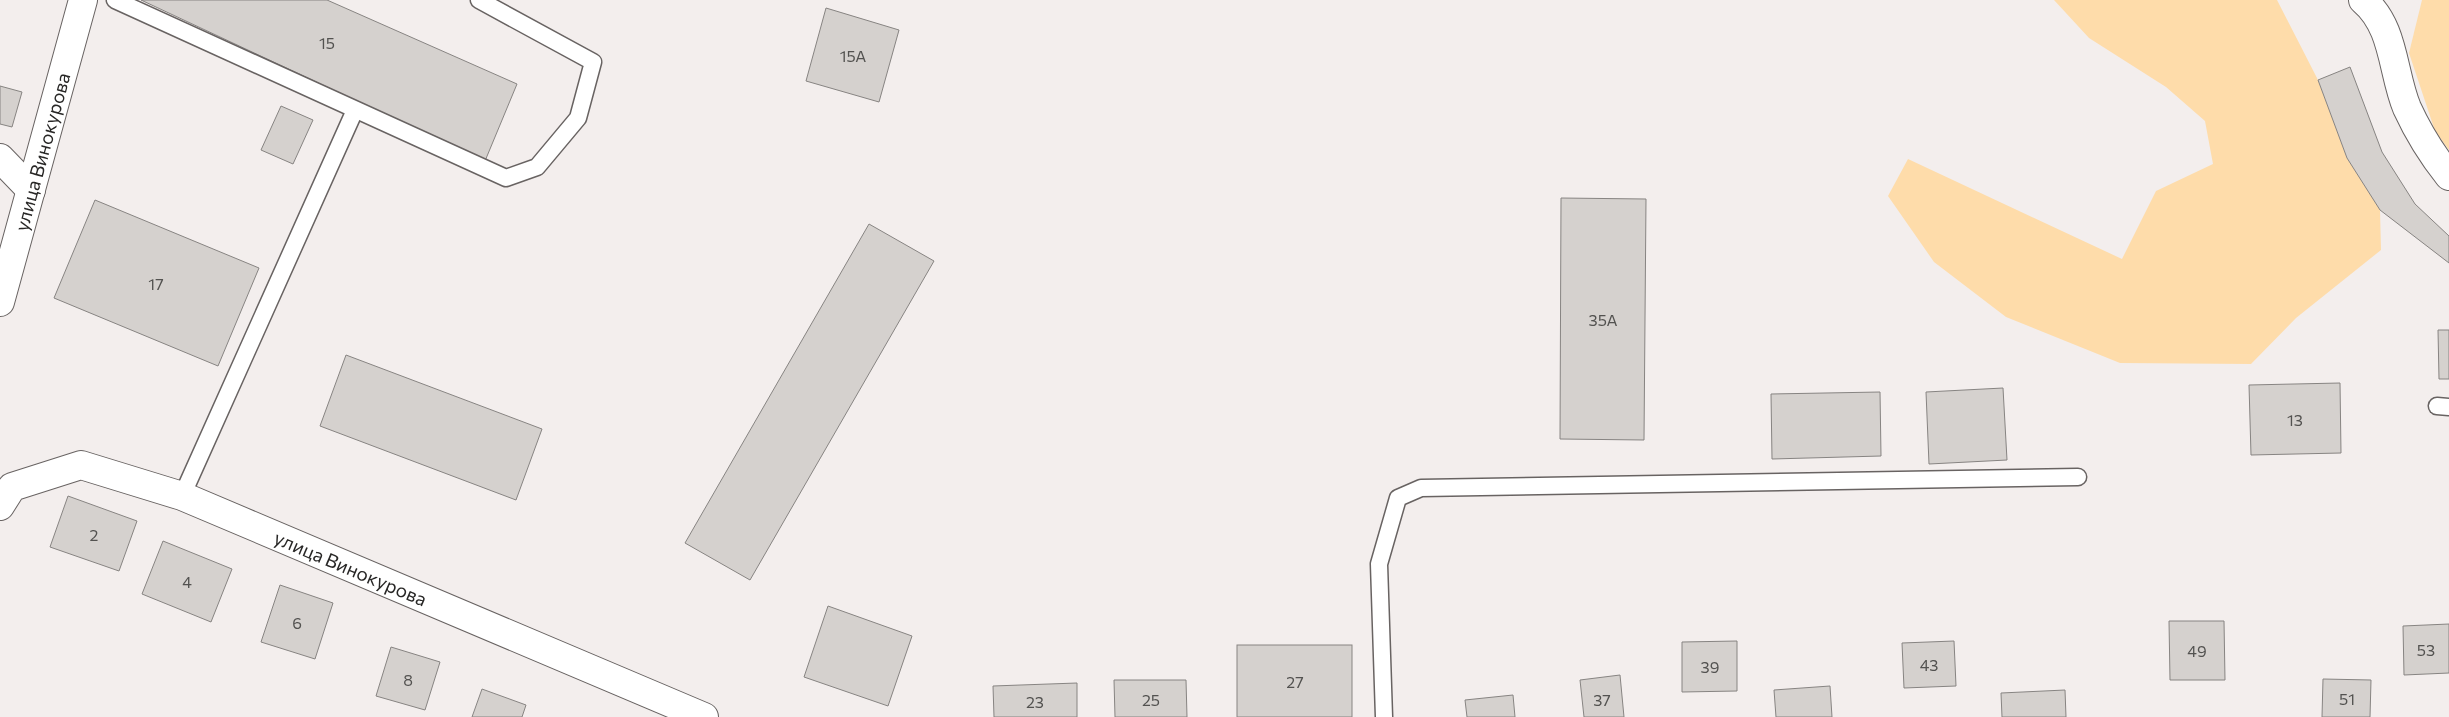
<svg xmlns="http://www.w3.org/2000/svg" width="2449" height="717" font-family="Commissioner,sans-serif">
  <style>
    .green { fill: #fedcaa }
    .building { fill: #d5d1ce; stroke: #878482 }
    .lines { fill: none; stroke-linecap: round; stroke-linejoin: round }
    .lane-casing { stroke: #686362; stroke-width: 19 }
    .street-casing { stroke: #686362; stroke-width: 30 }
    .lane { stroke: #fff; stroke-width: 16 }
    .street { stroke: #fff; stroke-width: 28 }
    .labels { text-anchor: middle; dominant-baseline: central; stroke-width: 4; stroke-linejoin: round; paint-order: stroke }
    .number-label { font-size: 16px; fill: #535250 }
    .street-label { font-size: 19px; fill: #282726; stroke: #fffcfb }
  </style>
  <rect width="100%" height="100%" fill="#f3eeed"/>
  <!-- green -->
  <g class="green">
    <polygon points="2054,0 2277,0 2318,80 2347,158 2380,210 2381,250 2296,318 2251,364 2120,363 2006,317 1934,262 1888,196 1908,159 2122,259 2156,191 2213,164 2205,121 2166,87 2089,38"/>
    <polygon points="2422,0 2449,0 2449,150 2435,131 2409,53"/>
  </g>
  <!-- building -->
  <g class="building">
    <polygon points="141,0 327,0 517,84 485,161"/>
    <polygon points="826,8 899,30 879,102 806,81"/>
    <polygon points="2350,67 2382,152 2415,204 2449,236 2449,263 2380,210 2347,158 2318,80"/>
    <polygon points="0,86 22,92 12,127 0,124"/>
    <polygon points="281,106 313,120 293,164 261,150"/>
    <polygon points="1561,198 1646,199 1644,440 1560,439"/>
    <polygon points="95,200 259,268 218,366 54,298"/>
    <polygon points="869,224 934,261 750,580 685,543"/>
    <polygon points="2438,330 2449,330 2449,379 2439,379"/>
    <polygon points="346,355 542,429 516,500 320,426"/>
    <polygon points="2340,383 2341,453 2251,455 2249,385"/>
    <polygon points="2003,388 2007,460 1929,464 1926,392"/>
    <polygon points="1880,392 1881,456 1772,459 1771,394"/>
    <polygon points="68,496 137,521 119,571 50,547"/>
    <polygon points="163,541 232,569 211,622 142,594"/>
    <polygon points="280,585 333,603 315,659 261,642"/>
    <polygon points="828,606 912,636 888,706 804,677"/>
    <polygon points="2169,621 2224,621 2225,680 2170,680"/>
    <polygon points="2449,624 2449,673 2404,675 2403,626"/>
    <polygon points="1737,641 1737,691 1682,692 1682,642"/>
    <polygon points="1954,641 1956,686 1904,688 1902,643"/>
    <rect x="1237" y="645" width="115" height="72"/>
    <polygon points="391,647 440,662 425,710 376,696"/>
    <polygon points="1620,675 1624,717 1584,717 1580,680"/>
    <polygon points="2323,679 2371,680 2370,717 2322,717"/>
    <polygon points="1114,680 1186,680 1187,717 1115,717"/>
    <polygon points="1077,683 1077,717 994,717 993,686"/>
    <polygon points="1830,686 1832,717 1776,717 1774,690"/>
    <polygon points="482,689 526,705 522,717 472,717"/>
    <polygon points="2065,690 2066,717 2002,717 2001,693"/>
    <polygon points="1513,695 1515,717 1467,717 1465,700"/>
  </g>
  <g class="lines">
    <!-- lane casing -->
    <g class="lane-casing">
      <g id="lane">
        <polyline points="115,0 506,178 537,167 578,118 593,62 479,0"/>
        <polyline points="2437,406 2449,407"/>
        <polyline points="182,496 355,110"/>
        <polyline points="1384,717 1379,564 1398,498 1421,488 2078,477"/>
      </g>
    </g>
    <!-- street casing -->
    <g class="street-casing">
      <g id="street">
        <path d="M2363,0C2395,27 2392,72 2407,108C2418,132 2433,156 2449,176"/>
        <polyline points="0,158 31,190"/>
        <path id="s1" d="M0,302L83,0"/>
        <path id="s2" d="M0,506L12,487L81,465L182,496L704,717"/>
      </g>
    </g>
    <!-- lane -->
    <use href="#lane" class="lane"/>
    <!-- street -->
    <use href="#street" class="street"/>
  </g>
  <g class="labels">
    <!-- number labels -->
    <g class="number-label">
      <text x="327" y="42">15</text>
      <text x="853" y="55">15А</text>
      <text x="156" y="283">17</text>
      <text x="1603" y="319">35А</text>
      <text x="2295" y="419">13</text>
      <text x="94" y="534">2</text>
      <text x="187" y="581">4</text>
      <text x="297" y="622">6</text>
      <text x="2426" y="649">53</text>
      <text x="2197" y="650">49</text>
      <text x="1929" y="664">43</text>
      <text x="1710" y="666">39</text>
      <text x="408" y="679">8</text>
      <text x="1295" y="681">27</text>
      <text x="2347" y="698">51</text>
      <text x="1151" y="699">25</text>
      <text x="1602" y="699">37</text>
      <text x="1035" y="701">23</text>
    </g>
    <!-- street labels -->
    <g class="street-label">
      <text stroke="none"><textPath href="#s1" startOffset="156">улица Винокурова</textPath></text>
      <text stroke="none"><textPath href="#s2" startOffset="384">улица Винокурова</textPath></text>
    </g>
  </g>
</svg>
